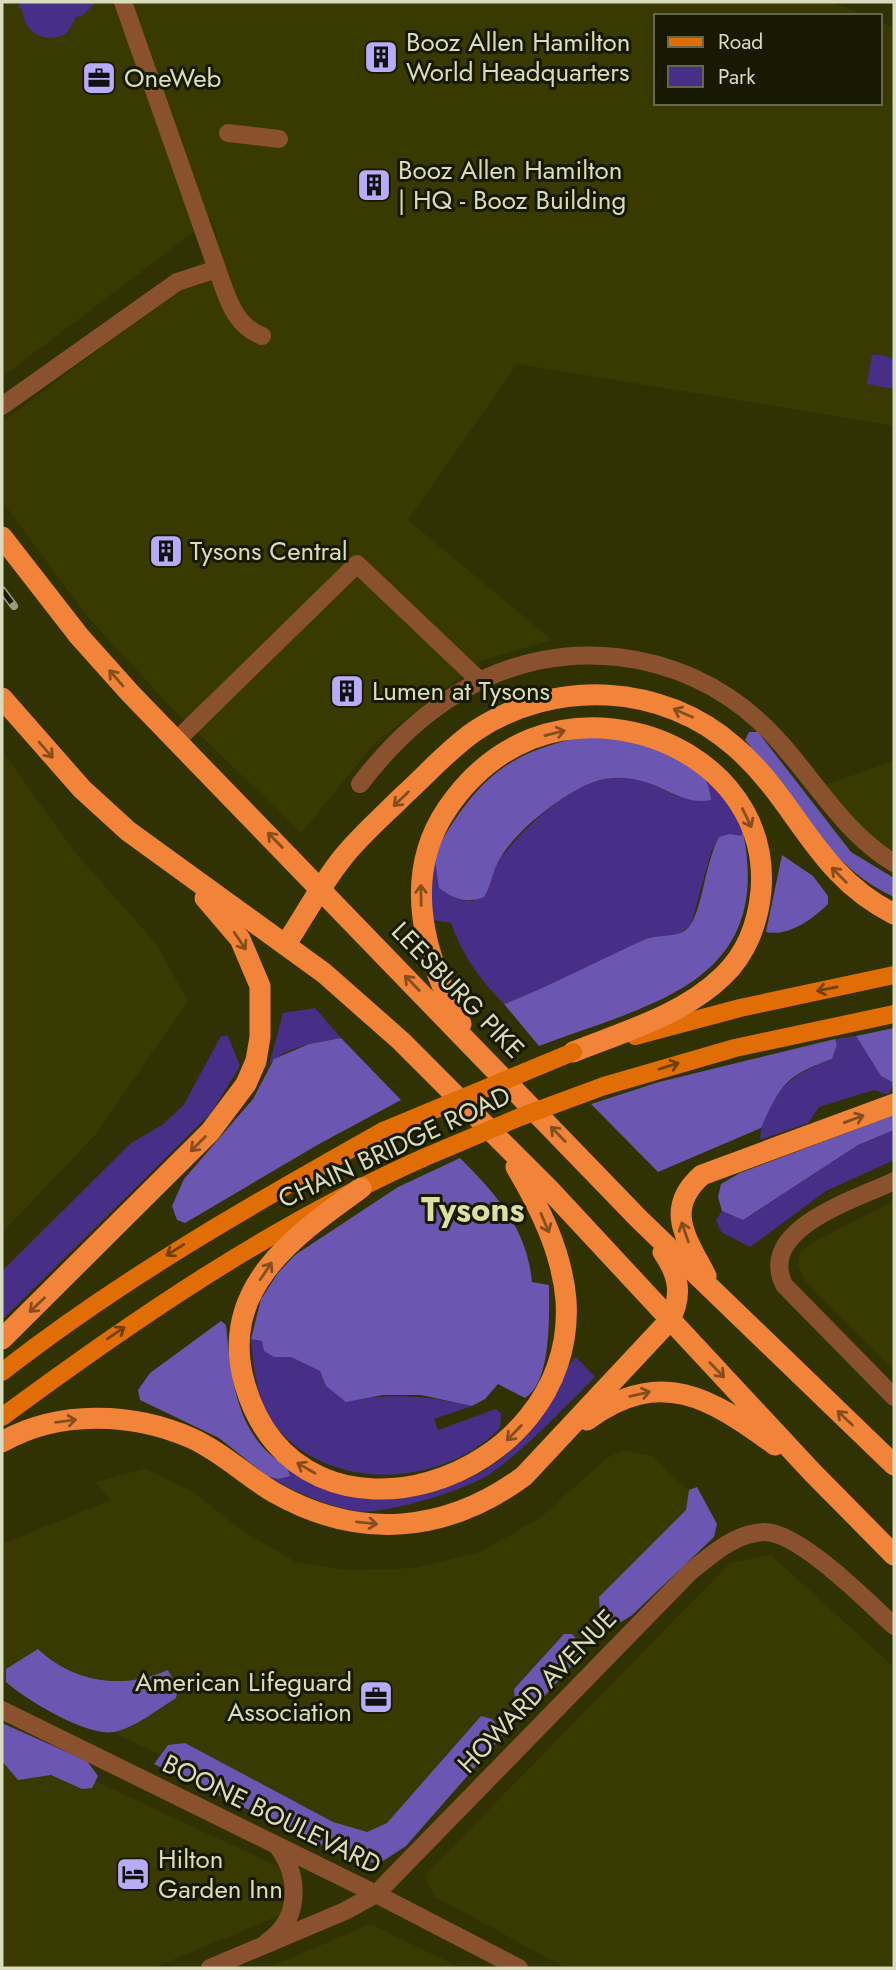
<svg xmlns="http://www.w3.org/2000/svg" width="896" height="1970" font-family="Jost,sans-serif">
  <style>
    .built { fill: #383a01 }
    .green { fill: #472e86 }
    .forest { fill: #6b56b2 }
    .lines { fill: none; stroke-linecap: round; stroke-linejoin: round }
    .minor { stroke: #8a512f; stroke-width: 18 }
    .major { stroke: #e16d07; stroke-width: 18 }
    .highway { stroke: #f28439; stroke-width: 21 }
    .rail-casing { stroke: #999c77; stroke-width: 8 }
    .rail { stroke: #181902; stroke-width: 5; stroke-dasharray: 16; stroke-linecap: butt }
    .major-bridge { stroke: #e16d07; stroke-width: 18 }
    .oneway { stroke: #854e1e }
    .oneway2 { stroke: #723f04 }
    .labels { text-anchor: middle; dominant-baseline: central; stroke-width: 6; stroke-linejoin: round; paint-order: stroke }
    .poi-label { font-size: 26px; fill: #d9dcbd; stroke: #181902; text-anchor: start }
    .street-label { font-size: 26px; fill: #d9dcbd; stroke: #181902 }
    .district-label { font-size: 33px; font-weight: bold; fill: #dce0a2; stroke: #181902 }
  </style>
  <rect width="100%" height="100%" fill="#313203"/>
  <!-- built -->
  <g class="built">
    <polygon points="2,2 832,2 865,16 656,16 656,103 880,103 880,22 894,28 894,426 517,364 408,520 552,640 480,661 375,743 301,833 166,702 87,616 2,501 2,422 159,304 212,250 218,236 211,219 6,374 2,369"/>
    <polygon points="2,751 74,851 157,945 188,1001 95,1135 2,1233"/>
    <polygon points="894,761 894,863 858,834 824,785"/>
    <polygon points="894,1201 894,1370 805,1280 798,1266 800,1253 810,1244"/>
    <polygon points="624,1450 652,1456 709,1510 444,1781 362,1851 2,1679 2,1544 111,1500 95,1482 144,1469 190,1490 243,1531 296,1562 347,1570 415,1568 482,1551 540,1518 607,1458"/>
    <polygon points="771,1555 894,1667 894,1968 566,1968 434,1896 425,1875 730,1563"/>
    <polygon points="2,1738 290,1872 303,1892 290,1911 153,1968 2,1968"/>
    <polygon points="371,1924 461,1968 267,1968"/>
  </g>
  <!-- green -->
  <g class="green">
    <path d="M20,2H96L82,16L76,17L67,33C46,45 24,34 22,9L18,8Z"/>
    <polygon points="872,354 894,358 894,389 867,384"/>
    <path d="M695,766L726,799L743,832L741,836L719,837L711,852L691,925L677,935L650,937L555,984L504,1004C480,979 463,957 451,923L433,920L430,888L435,859L448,894L460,900L473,901C497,882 487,875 501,857C528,824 577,775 624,777C643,778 661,789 679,797Z"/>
    <path d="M315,1008L341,1038C318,1042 284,1047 269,1065L283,1013Z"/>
    <polygon points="221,1036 228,1036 240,1066 211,1113 2,1320 2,1271 131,1143 162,1125 183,1106"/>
    <path d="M856,1036L881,1076L894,1083L888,1095L874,1090L819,1107L808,1123L760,1140C763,1095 793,1073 832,1059L837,1045L835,1039Z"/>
    <polygon points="894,1130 894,1160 826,1191 750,1247 721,1232 716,1220 722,1211 743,1220 858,1145"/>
    <path d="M251,1339L262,1341L274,1356L291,1357L320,1371L326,1386L346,1401C394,1393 425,1395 472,1406L434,1419L438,1430L496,1409L501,1413L500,1428C443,1487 330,1494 275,1426C257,1403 253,1367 251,1339Z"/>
    <path d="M576,1357L595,1377C562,1409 530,1445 493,1472C471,1489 382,1516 356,1511C323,1505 295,1492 267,1476L278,1479L290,1475L287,1466C299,1473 312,1482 325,1486C393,1507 475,1494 522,1438C542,1414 555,1377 576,1357Z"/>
  </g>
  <!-- forest -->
  <g class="forest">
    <path d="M749,732H758L851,852L894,878V897C827,867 792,795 745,740Z"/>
    <path d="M596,734C619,737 678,752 695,766C705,774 710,788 711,800C686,805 668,789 645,782C630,777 612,776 597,781C565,791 513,832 498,862C492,873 491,886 484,897C466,904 454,899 439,888L435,859L438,847C481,773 512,750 596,734Z"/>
    <path d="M743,832C774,984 650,1004 539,1046L504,1004C553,985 599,960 646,939C661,933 681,940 691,924C703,905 705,863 719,837L730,834L741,836Z"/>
    <path d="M782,855L813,876L828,896V904C813,919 788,937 766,932Z"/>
    <polygon points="894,1028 894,1083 881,1076 856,1036"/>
    <polygon points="341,1038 401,1100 319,1144 185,1223 177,1220 172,1206 184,1179 253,1099 274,1059 309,1044"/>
    <path d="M835,1039L837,1045L832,1059C785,1076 781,1084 761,1128L658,1172L591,1104L659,1082Z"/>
    <polygon points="894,1115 894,1130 858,1145 743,1220 722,1211 718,1197 721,1184 740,1173"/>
    <path d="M460,1158C497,1195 527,1229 532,1282L549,1285C549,1313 552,1382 525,1398L498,1384L485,1399L472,1406L421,1395H383L346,1402L326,1386L320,1371L291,1357H274L264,1351L262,1341L251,1339L261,1299L278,1273L295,1255L398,1187Z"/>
    <path d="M221,1321L226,1325C231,1377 236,1438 287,1466L290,1476L278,1479L267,1476L219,1438L140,1400L138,1390L150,1373Z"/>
    <polygon points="697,1487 717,1524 714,1537 631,1616 621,1622 610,1623 600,1613 599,1597 686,1510 689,1490"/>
    <polygon points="564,1634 572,1634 586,1650 531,1711 515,1699 514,1689"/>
    <path d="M38,1649C74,1683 123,1690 168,1670L178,1689L176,1698C158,1709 135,1728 114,1732C88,1737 26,1700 6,1682V1669Z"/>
    <polygon points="481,1716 492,1719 505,1733 406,1846 380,1863 357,1862 154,1764 168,1745 185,1743 333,1822 367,1832 387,1823"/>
    <polygon points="2,1723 87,1761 98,1776 92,1788 82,1789 51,1775 18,1780 2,1761"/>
  </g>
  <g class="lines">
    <!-- minor -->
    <g class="minor">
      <polyline points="228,133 279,139"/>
      <path d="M217,269C227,296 233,325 262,336"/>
      <polyline points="2,406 177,282 217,269 123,2"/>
      <polyline points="176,741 357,564 480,681"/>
      <path d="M360,784C389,746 423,713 465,689C559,634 681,648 760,722C807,765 838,830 894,863"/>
      <path d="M894,1181C855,1200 757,1228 784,1285L894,1397"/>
      <polyline points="2,1710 376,1894 519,1968"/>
      <path d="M267,1942C301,1919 300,1877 278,1847"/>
      <path d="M210,1968L345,1911L376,1894L690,1572C711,1555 735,1533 764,1532C798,1531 868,1602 894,1626"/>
    </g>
    <!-- major -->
    <g class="major">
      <polyline points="635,1036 740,1008 894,975"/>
      <polyline points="604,1086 735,1048 894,1014"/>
      <path d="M2,1372C121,1279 251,1205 383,1131"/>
      <path d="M2,1417C136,1318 271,1226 423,1158"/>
    </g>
    <!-- highway -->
    <g class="highway">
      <polyline points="2,537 79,636 130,693 639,1219 894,1465"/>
      <polyline points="2,698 82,789 128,831 324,973 401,1041 548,1188 812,1472 894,1555"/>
      <path d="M286,944C305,915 322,883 344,856C362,834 384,815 404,795C427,774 449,749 475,731C555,678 663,683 735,747C797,800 814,874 894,914"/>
      <path d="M461,1024C424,958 401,877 447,809C468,778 496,753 531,739C636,699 771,771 761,891C758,923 746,954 723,976C683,1015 623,1032 573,1052"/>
      <path d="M361,1188C294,1236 217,1289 245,1385C300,1573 578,1483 566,1300C562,1252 540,1208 516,1167"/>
      <path d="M706,1276C687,1239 663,1209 702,1175L894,1104"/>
      <polyline points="2,1339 210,1132 246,1084 256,1061 260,1037 260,986 240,939 205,898"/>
      <path d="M587,1420C660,1366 711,1398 775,1445"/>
      <path d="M2,1442C58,1410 132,1412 191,1438C222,1452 246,1476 275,1493C360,1541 447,1533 524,1476L669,1321C683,1296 679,1275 663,1252"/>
    </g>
    <!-- rail casing -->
    <g class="rail-casing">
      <polyline id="rail" points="2,590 14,606"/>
    </g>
    <!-- rail -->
    <use href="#rail" class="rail"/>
    <!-- major-bridge -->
    <g class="major-bridge">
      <polyline points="383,1131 573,1052"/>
      <polyline points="423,1158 520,1117 604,1086"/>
    </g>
  </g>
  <!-- one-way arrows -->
  <defs><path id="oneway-shaft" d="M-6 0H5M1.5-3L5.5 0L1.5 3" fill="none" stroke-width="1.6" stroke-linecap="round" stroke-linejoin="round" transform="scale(1.75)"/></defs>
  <g class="oneway">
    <use href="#oneway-shaft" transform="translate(116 678) rotate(-131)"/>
    <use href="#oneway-shaft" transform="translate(683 713) rotate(-156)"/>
    <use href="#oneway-shaft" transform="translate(555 733) rotate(-14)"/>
    <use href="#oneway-shaft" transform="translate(46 750) rotate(49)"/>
    <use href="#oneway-shaft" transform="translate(401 799) rotate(136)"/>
    <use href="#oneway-shaft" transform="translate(747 818) rotate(64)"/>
    <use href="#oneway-shaft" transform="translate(275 840) rotate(-134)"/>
    <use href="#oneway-shaft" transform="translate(839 875) rotate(-135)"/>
    <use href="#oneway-shaft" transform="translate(421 895) rotate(-91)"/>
    <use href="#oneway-shaft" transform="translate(240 941) rotate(56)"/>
    <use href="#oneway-shaft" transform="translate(412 983) rotate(-134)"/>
    <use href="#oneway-shaft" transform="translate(854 1119) rotate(-20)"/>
    <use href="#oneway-shaft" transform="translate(558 1134) rotate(-134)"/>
    <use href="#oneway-shaft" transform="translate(198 1144) rotate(135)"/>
    <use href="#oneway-shaft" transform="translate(545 1223) rotate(67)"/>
    <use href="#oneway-shaft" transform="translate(685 1232) rotate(-109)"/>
    <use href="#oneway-shaft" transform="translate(266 1271) rotate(-56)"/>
    <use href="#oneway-shaft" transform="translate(37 1305) rotate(136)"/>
    <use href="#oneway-shaft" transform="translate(717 1370) rotate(46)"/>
    <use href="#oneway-shaft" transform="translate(640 1394) rotate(-13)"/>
    <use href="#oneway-shaft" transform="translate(845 1418) rotate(-136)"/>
    <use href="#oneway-shaft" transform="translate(66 1421) rotate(-7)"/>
    <use href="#oneway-shaft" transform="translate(514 1433) rotate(134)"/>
    <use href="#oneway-shaft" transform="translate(306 1468) rotate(-150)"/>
    <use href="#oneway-shaft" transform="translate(367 1523) rotate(6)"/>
  </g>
  <g class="oneway2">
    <use href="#oneway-shaft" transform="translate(827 989) rotate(169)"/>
    <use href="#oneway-shaft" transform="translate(669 1066) rotate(-17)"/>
    <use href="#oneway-shaft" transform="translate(175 1250) rotate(148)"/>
    <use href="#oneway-shaft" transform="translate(116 1333) rotate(-34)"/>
  </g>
  <!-- icons -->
  <defs>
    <g id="building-square" transform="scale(1.75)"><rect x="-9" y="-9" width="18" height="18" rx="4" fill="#b8abf7" stroke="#181902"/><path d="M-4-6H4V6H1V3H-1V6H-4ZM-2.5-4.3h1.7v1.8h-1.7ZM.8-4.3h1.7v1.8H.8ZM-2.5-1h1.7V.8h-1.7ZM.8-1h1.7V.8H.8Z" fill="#111"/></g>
    <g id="office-square" transform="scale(1.75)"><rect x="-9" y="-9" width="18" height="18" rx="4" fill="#b8abf7" stroke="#181902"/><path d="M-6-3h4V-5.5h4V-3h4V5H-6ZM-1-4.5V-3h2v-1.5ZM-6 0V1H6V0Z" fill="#111"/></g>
    <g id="hotel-square" transform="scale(1.75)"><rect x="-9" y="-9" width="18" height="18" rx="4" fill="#b8abf7" stroke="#181902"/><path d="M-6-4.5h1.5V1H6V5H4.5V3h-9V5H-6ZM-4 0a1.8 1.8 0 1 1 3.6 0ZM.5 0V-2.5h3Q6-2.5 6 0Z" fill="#111"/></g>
  </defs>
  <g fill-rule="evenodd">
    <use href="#building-square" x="381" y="57"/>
    <use href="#office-square" x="99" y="78"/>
    <use href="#building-square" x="374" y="185"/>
    <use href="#building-square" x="166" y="551"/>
    <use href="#building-square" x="347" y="691"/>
    <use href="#office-square" x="376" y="1697"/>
    <use href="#hotel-square" x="133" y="1874"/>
  </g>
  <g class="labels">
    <!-- poi labels -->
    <g class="poi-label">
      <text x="406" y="42">Booz Allen Hamilton<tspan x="406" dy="30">World Headquarters</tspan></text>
      <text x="124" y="78">OneWeb</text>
      <text x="398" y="170">Booz Allen Hamilton<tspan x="398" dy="30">| HQ - Booz Building</tspan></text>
      <text x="190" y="551">Tysons Central</text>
      <text x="372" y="691">Lumen at Tysons</text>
      <text x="352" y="1682" text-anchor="end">American Lifeguard<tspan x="352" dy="30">Association</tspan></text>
      <text x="158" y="1859">Hilton<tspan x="158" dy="30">Garden Inn</tspan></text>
    </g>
    <!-- street labels -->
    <g class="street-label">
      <text transform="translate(458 990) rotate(46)">LEESBURG PIKE</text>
      <text transform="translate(394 1147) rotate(-25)">CHAIN BRIDGE ROAD</text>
      <text transform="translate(537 1691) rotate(-46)">HOWARD AVENUE</text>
      <text transform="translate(272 1814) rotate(26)">BOONE BOULEVARD</text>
    </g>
    <!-- district labels -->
    <g class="district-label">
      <text x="473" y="1209">Tysons</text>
    </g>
  </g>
  <!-- border -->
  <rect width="896" height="1970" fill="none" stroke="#d9dcbd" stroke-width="7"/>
  <!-- legend -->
  <rect x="654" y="14" width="228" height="91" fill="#181902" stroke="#65674d" stroke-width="2"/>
  <rect x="668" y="37" width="35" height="10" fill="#e16d07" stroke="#65674d" stroke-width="2"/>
  <text x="718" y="49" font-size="21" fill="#d9dcbd">Road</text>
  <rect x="668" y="66" width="35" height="21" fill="#472e86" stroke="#65674d" stroke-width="2"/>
  <text x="718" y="84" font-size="21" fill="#d9dcbd">Park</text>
</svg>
